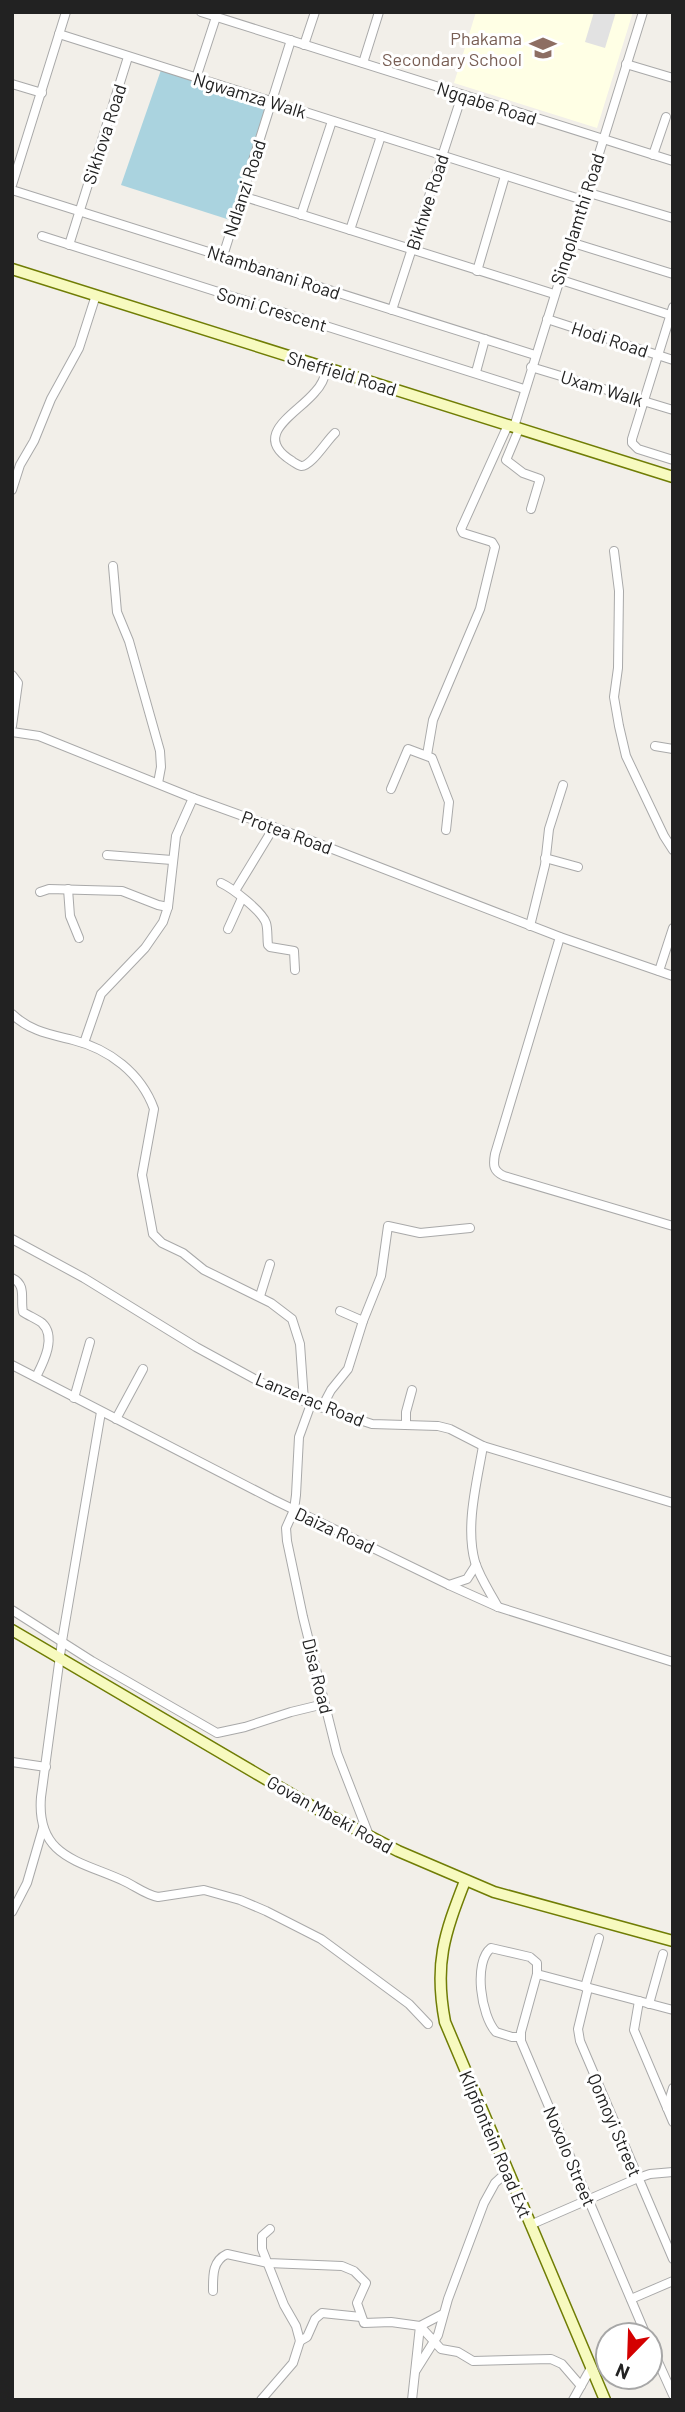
<svg xmlns="http://www.w3.org/2000/svg" width="685" height="2412" font-family="Barlow,sans-serif">
  <style>
    .education { fill: #ffffe5 }
    .parking { fill: #e2e2e2 }
    .water { fill: #aad3df }
    .lines { fill: none; stroke-linecap: round; stroke-linejoin: round }
    .street-casing { stroke: #a9a9a9; stroke-width: 10 }
    .secondary-casing { stroke: #707d05; stroke-width: 13 }
    .street { stroke: #fff; stroke-width: 8 }
    .secondary { stroke: #f7fabf; stroke-width: 10 }
    .labels { text-anchor: middle; dominant-baseline: central; stroke-width: 6; stroke-linejoin: round; paint-order: stroke }
    .education-label { font-size: 18px; fill: #785e54; stroke: #fff; text-anchor: end }
    .street-label { font-size: 18px; fill: #222; stroke: #fff }
  </style>
  <rect width="100%" height="100%" fill="#f2efe9"/>
  <!-- education -->
  <polygon class="education" points="476,12 633,12 597,128 454,83"/>
  <!-- parking -->
  <polygon class="parking" points="594,12 616,12 605,48 585,42"/>
  <!-- water -->
  <polygon class="water" points="161,70 261,102 265,109 230,220 121,185"/>
  <g class="lines">
    <!-- street casing -->
    <g class="street-casing">
      <g id="street">
        <polyline points="201,12 673,161"/>
        <polyline points="59,34 583,200"/>
        <polyline points="304,45 315,12"/>
        <polyline points="363,63 379,12"/>
        <polyline points="626,64 673,78"/>
        <polyline points="196,78 216,17"/>
        <polyline points="12,84 42,93"/>
        <polyline points="653,155 666,117"/>
        <polyline points="12,185 66,12"/>
        <polyline points="12,190 535,355"/>
        <polyline points="586,192 673,218"/>
        <polyline points="242,196 554,294"/>
        <polyline points="301,215 332,121"/>
        <polyline points="350,230 381,136"/>
        <polyline points="42,236 524,389"/>
        <polyline points="570,242 673,274"/>
        <polyline points="69,245 128,57"/>
        <polyline points="223,256 291,40"/>
        <polyline points="477,271 505,176"/>
        <polyline points="558,279 670,315"/>
        <polyline points="673,307 632,439 632,443 638,449 673,460"/>
        <polyline points="392,310 462,95"/>
        <polyline points="547,319 673,360"/>
        <polyline points="531,367 673,410"/>
        <path d="M327,368C325,377 321,386 315,392C297,414 250,435 292,461C293,462 300,466 301,466C311,467 327,440 335,433"/>
        <polyline points="476,372 485,339"/>
        <polyline points="514,427 643,12"/>
        <polyline points="519,429 506,460 523,473 540,479 531,509"/>
        <polyline points="12,490 20,465 34,441 51,399 79,348 96,295"/>
        <polyline points="614,551 619,591 618,668 614,697 619,726 626,756 664,836 673,850"/>
        <polyline points="113,566 117,612 129,641 160,751 161,767 158,783"/>
        <polyline points="12,675 18,683 12,726"/>
        <polyline points="12,732 39,736 193,798 304,838 560,937 673,976"/>
        <polyline points="655,746 673,749"/>
        <polyline points="427,755 433,720 480,609 495,547 492,542 463,533 461,529 508,425"/>
        <polyline points="391,789 408,749 432,758 449,802 446,830"/>
        <polyline points="107,855 172,860"/>
        <polyline points="545,858 578,867"/>
        <path d="M221,883C232,888 262,911 266,923C268,929 267,938 268,945L270,947L294,951L295,970"/>
        <polyline points="68,889 70,916 79,938"/>
        <polyline points="235,891 274,827"/>
        <polyline points="40,892 49,889 122,891 158,905 168,907"/>
        <polyline points="530,926 545,865 549,829 563,785"/>
        <polyline points="228,929 242,898"/>
        <path d="M560,937L495,1154C493,1165 493,1171 504,1176L673,1226"/>
        <polyline points="659,971 673,928"/>
        <path d="M12,1014C30,1031 49,1034 73,1040C109,1049 141,1073 154,1109L142,1175L153,1234L162,1243L183,1253L204,1270L271,1303L292,1319L300,1344L304,1401"/>
        <polyline points="84,1043 101,994 145,948 163,922 168,907 176,836 193,798"/>
        <polyline points="12,1239 84,1278 196,1347 260,1382 311,1404 372,1424 438,1426 450,1429 483,1446 673,1503"/>
        <path d="M12,1278C27,1285 20,1299 23,1312C29,1316 37,1319 42,1323C57,1337 43,1363 36,1377"/>
        <polyline points="260,1296 270,1264"/>
        <polyline points="340,1311 363,1321"/>
        <polyline points="12,1365 272,1499 449,1585 498,1607 673,1662"/>
        <polyline points="74,1398 90,1342"/>
        <polyline points="311,1404 299,1437 296,1495 294,1510 286,1528 287,1541 303,1617 337,1753 370,1838"/>
        <polyline points="322,1407 331,1390 348,1369 363,1321 381,1276 388,1226 420,1233 470,1228"/>
        <path d="M101,1412L62,1641L41,1797C36,1858 81,1861 124,1881C135,1886 146,1895 158,1897L204,1890L240,1900L266,1911L321,1939L409,2004L428,2024"/>
        <polyline points="116,1419 143,1369"/>
        <polyline points="406,1425 406,1412 412,1390"/>
        <path d="M483,1446C477,1482 465,1526 475,1562C480,1578 490,1592 498,1607"/>
        <polyline points="449,1585 467,1579 476,1565"/>
        <polyline points="12,1610 92,1661 217,1733 245,1727 291,1712 324,1704"/>
        <polyline points="12,1762 46,1767"/>
        <polyline points="12,1912 27,1883 43,1828"/>
        <polyline points="537,1974 673,2010"/>
        <polyline points="585,1987 599,1938"/>
        <polyline points="588,1988 578,2029 580,2041 673,2259"/>
        <polyline points="639,2001 634,2030 673,2122"/>
        <polyline points="649,2004 663,1954"/>
        <path d="M520,2037H512L496,2032C481,2016 473,1962 491,1948L530,1957L537,1963V1974L521,2032V2041L646,2335"/>
        <polyline points="667,2108 673,2088"/>
        <polyline points="530,2225 638,2178 650,2174 673,2172"/>
        <path d="M213,2291C213,2276 212,2261 227,2254L268,2263L342,2266L354,2271L366,2283L357,2303L364,2323L391,2322L420,2326L412,2400"/>
        <polyline points="631,2299 673,2281"/>
        <polyline points="443,2314 420,2326 441,2349 458,2352 473,2361 551,2359 562,2364 581,2386"/>
        <polyline points="300,2341 307,2337 315,2319 322,2313 361,2317"/>
        <polyline points="650,2344 673,2395"/>
        <polyline points="416,2370 438,2335 448,2299 484,2203 495,2183 508,2171"/>
        <polyline points="261,2400 293,2363 300,2341 296,2326 284,2305 262,2249 262,2236 270,2229"/>
        <polyline points="573,2400 591,2368"/>
      </g>
    </g>
    <!-- secondary casing -->
    <g class="secondary-casing">
      <g id="secondary">
        <polyline points="12,269 673,477"/>
        <polyline points="12,1630 315,1808 398,1851 494,1892 673,1941"/>
        <path d="M465,1881C444,1935 434,1964 445,2022L605,2400"/>
      </g>
    </g>
    <!-- street -->
    <use href="#street" class="street"/>
    <!-- secondary -->
    <use href="#secondary" class="secondary"/>
  </g>
  <!-- icons -->
  <defs>
    <g id="school-bare" transform="scale(2.1)"><path d="M0-5L7-2L0 1L-7-2ZM-4 1L0 2.5L4 1V4Q0 6-4 4Z" fill="#8d6e63" stroke="#fff" stroke-width="2.5" paint-order="stroke"/></g>
  </defs>
  <g fill-rule="evenodd">
    <use href="#school-bare" x="543" y="48"/>
  </g>
  <g class="labels">
    <!-- education labels -->
    <g class="education-label">
      <text x="522" y="38">Phakama<tspan x="522" dy="21">Secondary School</tspan></text>
    </g>
    <!-- street labels -->
    <g class="street-label">
      <text transform="translate(250 95) rotate(17)">Ngwamza Walk</text>
      <text transform="translate(487 103) rotate(18)">Ngqabe Road</text>
      <text transform="translate(104 134) rotate(-72)">Sikhova Road</text>
      <text transform="translate(244 188) rotate(-72)">Ndlanzi Road</text>
      <text transform="translate(427 202) rotate(-72)">Bikhwe Road</text>
      <text transform="translate(577 219) rotate(-72)">Sinqolamthi Road</text>
      <text transform="translate(274 272) rotate(18)">Ntambanani Road</text>
      <text transform="translate(272 309) rotate(17)">Somi Crescent</text>
      <text transform="translate(610 339) rotate(18)">Hodi Road</text>
      <text transform="translate(342 373) rotate(17)">Sheffield Road</text>
      <text transform="translate(602 388) rotate(17)">Uxam Walk</text>
      <text transform="translate(287 832) rotate(20)">Protea Road</text>
      <text transform="translate(310 1399) rotate(22)">Lanzerac Road</text>
      <text transform="translate(335 1530) rotate(25)">Daiza Road</text>
      <text transform="translate(318 1676) rotate(76)">Disa Road</text>
      <text transform="translate(330 1814) rotate(29)">Govan Mbeki Road</text>
      <text transform="translate(615 2125) rotate(67)">Qomoyi Street</text>
      <text transform="translate(496 2144) rotate(67)">Klipfontein Road Ext</text>
      <text transform="translate(570 2156) rotate(67)">Noxolo Street</text>
    </g>
  </g>
  <!-- border -->
  <rect width="685" height="2412" fill="none" stroke="#222222" stroke-width="28"/>
  <!-- north arrow -->
  <g transform="translate(629 2356) rotate(203)"><circle r="33" fill="#ffffff" stroke="#a7a7a7" stroke-width="2"/>
  <path d="M0-5L12 26L0 18L-12 26Z" fill="#d40000"/>
  <text y="-10" font-size="19" font-weight="bold" text-anchor="middle" fill="#222222">N</text>
  </g>
</svg>
